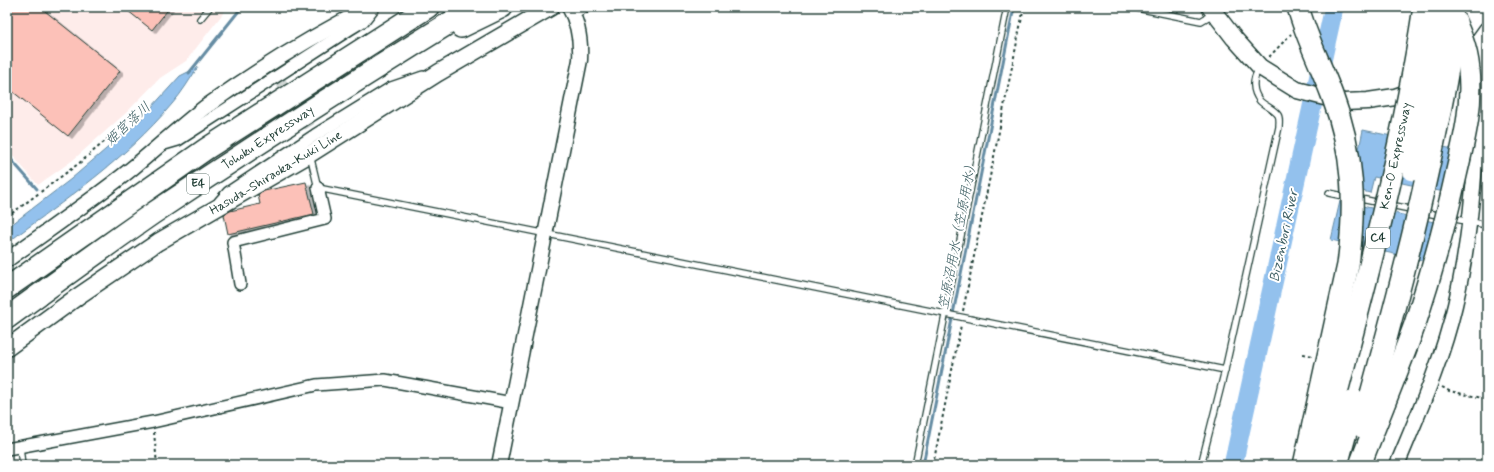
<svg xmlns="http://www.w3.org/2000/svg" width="1494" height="472" font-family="Mynerve,'Klee One',sans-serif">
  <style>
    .built { fill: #feecea }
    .water { fill: #93c1ed; stroke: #658ca3 }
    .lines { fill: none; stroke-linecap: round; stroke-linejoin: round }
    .stream { stroke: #658ca3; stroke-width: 3 }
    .river { stroke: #93c1ed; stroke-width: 19 }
    .building { fill: #fcc1b8; stroke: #1f3d34; filter: url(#shadow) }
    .minor-tunnel { stroke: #d2d8d6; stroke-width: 11; stroke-dasharray: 11 5.5; stroke-linecap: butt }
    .service-casing { stroke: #1f3d34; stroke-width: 8 }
    .minor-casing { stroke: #1f3d34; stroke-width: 14 }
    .tertiary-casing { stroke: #1f3d34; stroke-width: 17 }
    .secondary-casing { stroke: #1f3d34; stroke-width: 19 }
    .motorway-casing { stroke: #1f3d34; stroke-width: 24 }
    .path { stroke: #1f3d34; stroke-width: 2; stroke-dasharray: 3 3; stroke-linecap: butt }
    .service { stroke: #fff; stroke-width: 5.5 }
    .minor { stroke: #fff; stroke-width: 11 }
    .tertiary { stroke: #fff; stroke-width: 14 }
    .secondary { stroke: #fff; stroke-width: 16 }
    .motorway { stroke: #fff; stroke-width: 21 }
    .motorway-bridge-casing { stroke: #1f3d34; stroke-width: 24; stroke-linecap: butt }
    .motorway-bridge { stroke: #fff; stroke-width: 21 }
    .labels { text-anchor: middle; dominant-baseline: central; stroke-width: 4; stroke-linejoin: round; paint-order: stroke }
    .shield { fill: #fff; stroke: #627771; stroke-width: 1 }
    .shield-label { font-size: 12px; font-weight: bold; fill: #1f3d34 }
    .street-label { font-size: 13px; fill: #1f3d34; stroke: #fff }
    .water-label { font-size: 14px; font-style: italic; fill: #3c5e62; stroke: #fff }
  </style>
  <defs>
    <filter id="shadow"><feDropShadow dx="4" dy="2.5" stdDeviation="0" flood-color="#0004"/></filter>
  </defs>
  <rect width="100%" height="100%" fill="#fff"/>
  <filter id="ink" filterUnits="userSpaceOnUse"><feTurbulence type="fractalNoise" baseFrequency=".025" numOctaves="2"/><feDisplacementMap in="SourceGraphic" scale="8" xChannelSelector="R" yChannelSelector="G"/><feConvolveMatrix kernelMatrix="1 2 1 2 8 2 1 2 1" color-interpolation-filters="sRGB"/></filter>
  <g filter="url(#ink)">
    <!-- built -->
    <polygon class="built" points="7,7 228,7 186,61 160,78 127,112 73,160 38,185 7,149"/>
    <!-- water -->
    <g class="water">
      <path d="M198,67C190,79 182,93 172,104C125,160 65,200 7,243V228L71,179L140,120L180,76Z"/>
      <polygon points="1363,130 1453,149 1444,192 1374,177 1370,193 1351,188"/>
      <polygon points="1340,201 1452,226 1444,265 1331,240"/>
    </g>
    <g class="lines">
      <!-- stream -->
      <g class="stream">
        <polyline points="189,73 242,7"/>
        <polyline points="7,155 37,189"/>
        <polyline points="923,465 1014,7"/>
      </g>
      <!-- river -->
      <polyline class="river" points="1233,465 1334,7"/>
    </g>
    <!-- building -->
    <g class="building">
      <polygon points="7,7 40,7 120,71 68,136 7,87"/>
      <polygon points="123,7 170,7 152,30"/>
      <polygon points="306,182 314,214 228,234 224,215 230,211 260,204 258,195 264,191"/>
    </g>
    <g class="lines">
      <!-- minor-tunnel -->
      <polyline class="minor-tunnel" points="277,76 315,135"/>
      <!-- service casing -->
      <g class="service-casing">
        <g id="service">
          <polyline points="1132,7 1201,21 1213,14"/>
          <polyline points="200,19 210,7"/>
          <polyline points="310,155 318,188 1225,370"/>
          <polyline points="1329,193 1348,197"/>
          <polyline points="1356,198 1415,210"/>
          <polyline points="1423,212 1442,216"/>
          <polyline points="1450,218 1487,225"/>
          <polyline points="20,447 22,465"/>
          <polyline points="915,465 1007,7"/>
          <path d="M1201,465L1225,370L1279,127C1279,123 1280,118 1278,115C1274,109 1265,106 1260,101C1252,91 1252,79 1259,69"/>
        </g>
      </g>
      <!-- minor casing -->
      <g class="minor-casing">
        <g id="minor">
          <polyline points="572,13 584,7"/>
          <polyline points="161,145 178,140 350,29 363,21 374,7"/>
          <polyline points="220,202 229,192 315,135 391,88 423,77"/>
          <polyline points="240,284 233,242 325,219 318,188"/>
          <polyline points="7,449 153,422 316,385 385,380 512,403"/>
        </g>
      </g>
      <!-- tertiary casing -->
      <g class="tertiary-casing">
        <g id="tertiary">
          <path d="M7,260C48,230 90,202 130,170C155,150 178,128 204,108C257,70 312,36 370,7"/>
          <path d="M499,465L580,60C581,41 579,24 569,7"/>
          <path d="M1397,465C1419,412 1442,361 1455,305C1473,230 1475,152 1483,76L1482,65L1474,48"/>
        </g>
      </g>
      <!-- secondary casing -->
      <g class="secondary-casing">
        <g id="secondary">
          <polyline points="1210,7 1234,38 1260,67 1297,90 1344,102 1368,101 1395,97 1418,89"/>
          <polyline points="1460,60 1474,48 1487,30"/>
          <polyline points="7,348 77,297 158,242 310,154 438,73 551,7"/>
        </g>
      </g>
      <!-- motorway casing -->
      <g class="motorway-casing">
        <g id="motorway">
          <polyline points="461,27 502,7"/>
          <polyline points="7,288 206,149 428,7"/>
          <path d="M7,318C55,283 103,248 152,214C258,143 366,74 475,7"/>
        </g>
      </g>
      <!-- path -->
      <g class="path">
        <polyline points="1269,57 1291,34"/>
        <polyline points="7,217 82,161 119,129"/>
        <polyline points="963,311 1024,7"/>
        <polyline points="1303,354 1313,356"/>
        <polyline points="1442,387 1449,391 1487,399"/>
        <polyline points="154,432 157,465"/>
        <polyline points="933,465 961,325"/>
      </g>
      <!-- service -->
      <use href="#service" class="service"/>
      <!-- minor -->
      <use href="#minor" class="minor"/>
      <!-- tertiary -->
      <use href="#tertiary" class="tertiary"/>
      <!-- secondary -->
      <use href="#secondary" class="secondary"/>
      <!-- motorway -->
      <use href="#motorway" class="motorway"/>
      <!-- motorway-bridge casing -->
      <g class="motorway-bridge-casing">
        <g id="motorway-bridge">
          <path d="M1298,7C1306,37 1321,65 1332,95C1354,153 1356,205 1348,265L1304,465"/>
          <polyline points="1413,170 1435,60 1442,7"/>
          <path d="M1362,427C1392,318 1422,208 1443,96C1448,72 1451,46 1456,21"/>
          <path d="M1319,461C1358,310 1401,161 1424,7"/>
          <polyline points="1337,465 1355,400"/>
          <path d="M1360,465C1378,418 1398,371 1415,324C1431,275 1445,225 1456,175C1464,140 1473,106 1469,70C1467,47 1458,27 1448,7"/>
        </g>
      </g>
      <!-- motorway-bridge -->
      <use href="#motorway-bridge" class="motorway-bridge"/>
    </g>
  </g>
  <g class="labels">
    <!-- shield labels -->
    <g class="shield">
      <rect x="187" y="174" width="22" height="20" rx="3"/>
      <rect x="1366" y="228" width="24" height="20" rx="3"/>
    </g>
    <g class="shield-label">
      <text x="198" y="184">E4</text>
      <text x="1378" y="238">C4</text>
    </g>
    <!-- street labels -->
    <g class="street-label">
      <text transform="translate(268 138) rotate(-33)">Tohoku Expressway</text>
      <text transform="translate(1396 156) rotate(-78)">Ken-O Expressway</text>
      <text transform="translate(276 173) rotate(-31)">Hasuda-Shiraoka-Kuki Line</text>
    </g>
    <!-- water labels -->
    <g class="water-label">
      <text transform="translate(128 124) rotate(-43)">姫宮落川</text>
      <text transform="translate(958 234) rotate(-79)">笠原沼用水（笠原用水）</text>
      <text transform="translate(1284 236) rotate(-78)">Bizenbori River</text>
    </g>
  </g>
  <!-- margin -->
  <rect width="1494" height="472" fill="none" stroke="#fff" stroke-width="24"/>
  <rect x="12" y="12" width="1470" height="448" fill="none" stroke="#1f3d34" stroke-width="1.5" filter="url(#ink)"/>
</svg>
